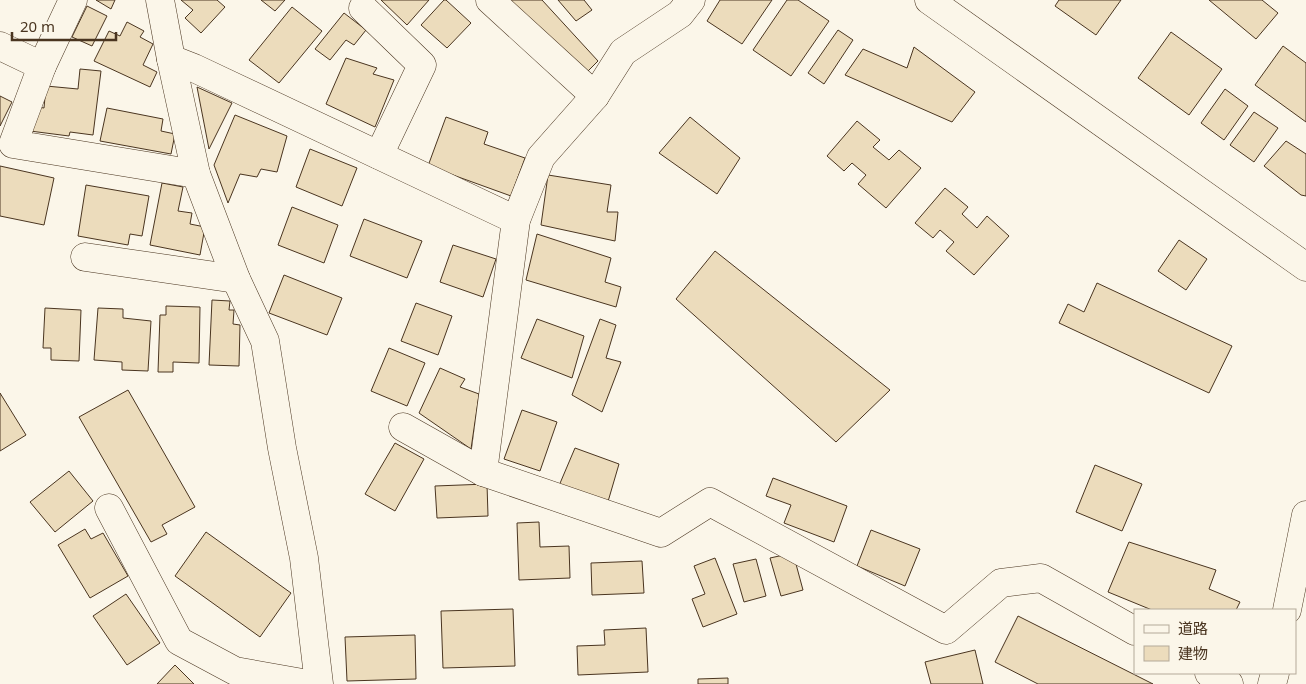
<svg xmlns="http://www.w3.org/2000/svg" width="1306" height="684" font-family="'Noto Sans','Noto Sans JP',sans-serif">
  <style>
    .building { fill: #ecdcbc; stroke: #4a3520 }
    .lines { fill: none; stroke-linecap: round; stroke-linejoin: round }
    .minor-casing { stroke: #4a3520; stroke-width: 29 }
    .minor { stroke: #fbf6e9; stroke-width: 28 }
  </style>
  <rect width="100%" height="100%" fill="#fbf6e9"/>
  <!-- building -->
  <g class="building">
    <polygon points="96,0 115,0 111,9"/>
    <polygon points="181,0 217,0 225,7 201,33 185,18 193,10"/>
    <polygon points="261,0 285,0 275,11"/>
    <polygon points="381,0 429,0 407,25"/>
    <polygon points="444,0 446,0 471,23 447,48 421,25"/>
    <polygon points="505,0 542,0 598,61 583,76"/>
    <polygon points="558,0 584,0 592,10 576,21"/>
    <polygon points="720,0 772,0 742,44 707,21"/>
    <polygon points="787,0 798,0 829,21 791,76 753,50"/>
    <polygon points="1059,0 1121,0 1096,35 1055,6"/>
    <polygon points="1209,0 1262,0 1278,13 1256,39"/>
    <polygon points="87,6 107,16 92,46 72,37"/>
    <polygon points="292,7 322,31 279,83 249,60"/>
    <polygon points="344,13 366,30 354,45 346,40 330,60 315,49"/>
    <polygon points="127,22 144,31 140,37 153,44 143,65 157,72 150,87 94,61 109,31 120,36"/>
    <polygon points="838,30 853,40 824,84 808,73"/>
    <polygon points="1171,32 1222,69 1189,115 1138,78"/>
    <polygon points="1283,46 1306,63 1306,122 1255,85"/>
    <polygon points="914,47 975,92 952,122 845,75 863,49 907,68"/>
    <polygon points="346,58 377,68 373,74 394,80 375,127 326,104"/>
    <polygon points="80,69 101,71 93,135 70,132 69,136 30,131 33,106 44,108 46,86 78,89"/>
    <polygon points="197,87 232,103 209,149"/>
    <polygon points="1225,89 1248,106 1224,140 1201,123"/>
    <polygon points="0,96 12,102 0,126"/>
    <polygon points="107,108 163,119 161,131 175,134 171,154 100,141"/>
    <polygon points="1254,112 1278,128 1254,162 1230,145"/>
    <polygon points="235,115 287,136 277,172 261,169 257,177 240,174 228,203 214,165"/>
    <polygon points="446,117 488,132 484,144 525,158 511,196 428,166"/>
    <polygon points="690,117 740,158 717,194 659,153"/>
    <polygon points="857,121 880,140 873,147 889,160 899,150 921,168 886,208 858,184 866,175 852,163 844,171 827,156"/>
    <polygon points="1286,141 1306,154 1306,196 1301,195 1264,166"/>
    <polygon points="310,149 357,168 342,206 296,187"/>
    <polygon points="0,166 54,178 44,225 0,216"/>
    <polygon points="548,175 611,185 607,212 618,212 615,241 541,225"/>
    <polygon points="162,183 183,187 178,211 192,213 190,224 205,227 200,255 150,245"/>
    <polygon points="86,185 149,196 142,236 130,234 128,245 78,236"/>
    <polygon points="945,188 968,207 962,214 977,228 987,216 1009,236 974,275 946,251 954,242 940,230 933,238 915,223"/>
    <polygon points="292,207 338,225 324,263 278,245"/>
    <polygon points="364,219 422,241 407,278 350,256"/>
    <polygon points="537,234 611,258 605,282 621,287 616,307 526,280"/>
    <polygon points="1179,240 1207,259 1186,290 1158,271"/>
    <polygon points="453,245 496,259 483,297 440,282"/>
    <polygon points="715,251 890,390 836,442 676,299"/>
    <polygon points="284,275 342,298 327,335 269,313"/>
    <polygon points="1097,283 1232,346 1209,393 1059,323 1068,304 1084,312"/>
    <polygon points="212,300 230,301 229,310 234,310 233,324 240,325 239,366 209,365"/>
    <polygon points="416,303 452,316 438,355 401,341"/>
    <polygon points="166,306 200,307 199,363 173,362 173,372 158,372 160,315 166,315"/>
    <polygon points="45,308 81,310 79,361 51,360 51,348 43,348"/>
    <polygon points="98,308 123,309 123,318 151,321 148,371 122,370 122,362 94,360"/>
    <polygon points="537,319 584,336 572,378 521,358"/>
    <polygon points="600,319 616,325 606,358 621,362 602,412 572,395"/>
    <polygon points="389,348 425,363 407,406 371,391"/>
    <polygon points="440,368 465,379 460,387 479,394 471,449 419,413"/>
    <polygon points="128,390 195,507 162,525 167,534 151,542 79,417"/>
    <polygon points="0,393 26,435 0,451"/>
    <polygon points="522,410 557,422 540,471 504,459"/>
    <polygon points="395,443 424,459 395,511 365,494"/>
    <polygon points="575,448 619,464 607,505 558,488"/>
    <polygon points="1095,465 1142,484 1122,531 1076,512"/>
    <polygon points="69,471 93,501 55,532 30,502"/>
    <polygon points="773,478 847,506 834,542 784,523 791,505 766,496"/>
    <polygon points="487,484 488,516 437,518 435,486"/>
    <polygon points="539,522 540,547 569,546 570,578 519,580 517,523"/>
    <polygon points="85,529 91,539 103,533 128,576 90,598 58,545"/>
    <polygon points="871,530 920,549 905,586 857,566"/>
    <polygon points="206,532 291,593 260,637 175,576"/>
    <polygon points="1129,542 1216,570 1209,589 1240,602 1236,610 1152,610 1108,592"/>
    <polygon points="793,553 803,590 781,596 770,558"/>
    <polygon points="715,558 737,614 703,627 692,599 705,594 694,566"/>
    <polygon points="756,559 766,596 744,602 733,564"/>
    <polygon points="642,561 644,593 592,595 591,563"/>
    <polygon points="126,594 160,643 127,665 93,616"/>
    <polygon points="513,609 515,666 443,668 441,611"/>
    <polygon points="1018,616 1153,684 1038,684 995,662"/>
    <polygon points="646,628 648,672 578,675 577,646 605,645 604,630"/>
    <polygon points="415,635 416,679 347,681 345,637"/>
    <polygon points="975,650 983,684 931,684 925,662"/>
    <polygon points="175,665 194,684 157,684"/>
    <polygon points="728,678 728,684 698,684 698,679"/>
  </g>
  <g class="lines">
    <!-- minor casing -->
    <g class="minor-casing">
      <g id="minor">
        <polyline points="160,0 171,59 196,174 236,279 265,341 282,448 304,558 319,684"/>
        <polyline points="490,0 595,96"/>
        <polyline points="929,0 1306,267"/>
        <polyline points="363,8 422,65 379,155"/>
        <polyline points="0,46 42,66 13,144 196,174"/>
        <polyline points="171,59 194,68 516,220"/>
        <polyline points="42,66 73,0"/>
        <polyline points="85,257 236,279"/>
        <polyline points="403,427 483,472 661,533 710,502 946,630 1001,583 1041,578 1135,631"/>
        <polyline points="483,472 516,220 541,157 595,96 623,52 680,14 691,0"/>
        <polyline points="109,508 179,641 235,671 308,684"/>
        <polyline points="1287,610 1306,515"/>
        <polyline points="1209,673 1229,684"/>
        <polyline points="1272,684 1275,673"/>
      </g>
    </g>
    <!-- minor -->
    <use href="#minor" class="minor"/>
  </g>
  <!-- legend -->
  <rect x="1134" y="609" width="162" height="65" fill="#fbf6e9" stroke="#b4a999"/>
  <rect x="1144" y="625" width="25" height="8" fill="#fbf6e9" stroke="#b4a999"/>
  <text x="1178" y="634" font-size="15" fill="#4a3520">道路</text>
  <rect x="1144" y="646" width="25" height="15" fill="#ecdcbc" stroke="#b4a999"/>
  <text x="1178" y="659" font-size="15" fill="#4a3520">建物</text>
  <!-- scale -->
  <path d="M12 32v8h104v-8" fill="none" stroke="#4a3520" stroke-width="2.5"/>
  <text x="20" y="32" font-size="15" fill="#4a3520" stroke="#fbf6e9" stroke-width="4" paint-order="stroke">20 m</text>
</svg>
